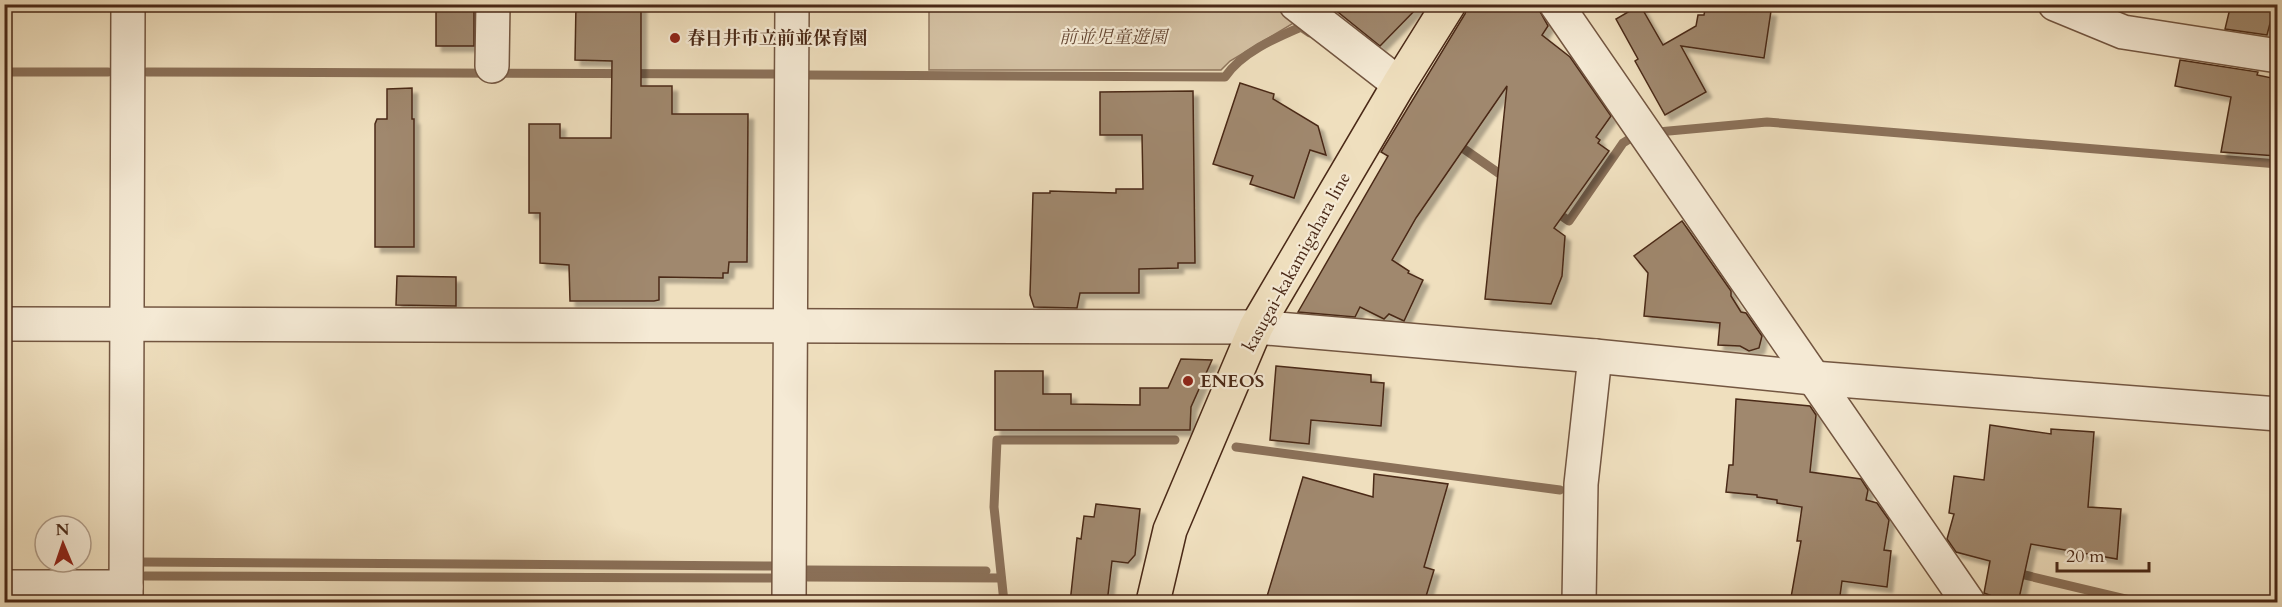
<svg xmlns="http://www.w3.org/2000/svg" width="2282" height="607" font-family="Cardo,'Noto Serif JP',serif">
  <style>
    .green { fill: #d3c0a2; stroke: #8e745c; stroke-width: 1.5 }
    .lines { fill: none; stroke-linecap: round; stroke-linejoin: round }
    .stream { stroke: #8b7159; stroke-width: 9 }
    .building { fill: #a0886e; stroke: #4a2917; stroke-width: 1.5; filter: url(#shadow) }
    .minor-casing { stroke: #735641; stroke-width: 36 }
    .major-casing { stroke: #4a2917; stroke-width: 36 }
    .minor { stroke: #f5ead5; stroke-width: 33 }
    .major { stroke: #efdfbe; stroke-width: 33 }
    .poi-dot { fill: #8f2418; stroke: #f5ead5; stroke-width: 2 }
    .labels { text-anchor: middle; dominant-baseline: central; stroke-width: 4.5; stroke-linejoin: round; paint-order: stroke }
    .park-label { font-size: 18px; font-style: italic; fill: #654733; stroke: #f5ead5 }
    .poi-label { font-size: 18px; font-weight: bold; fill: #4a2917; stroke: #f5ead5; text-anchor: start }
    .street-label { font-size: 18px; fill: #4a2917; stroke: #f5ead5 }
  </style>
  <defs>
    <filter id="shadow"><feDropShadow dx="5.5" dy="5.5" stdDeviation="1.5" flood-color="#0004"/></filter>
  </defs>
  <rect width="100%" height="100%" fill="#efdfbe"/>
  <filter id="stains"><feTurbulence type="fractalNoise" baseFrequency=".00333" numOctaves="4"/><feColorMatrix values="0 0 0 0 .2 0 0 0 0 .09 0 0 0 0 .02 0 0 0 .5 -.17"/></filter>
  <radialGradient id="worn" r=".72"><stop offset=".6" stop-color="#630" stop-opacity="0"/><stop offset="1" stop-color="#630" stop-opacity=".3"/></radialGradient>
  <!-- green -->
  <polygon class="green" points="1276,4 1297,21 1230,61 1221,70 929,70 929,5"/>
  <g class="lines">
    <!-- stream -->
    <g class="stream">
      <polyline points="4,72 108,72"/>
      <polyline points="147,72 778,74"/>
      <path d="M806,75L1225,77C1241,53 1275,38 1301,27L1310,33"/>
      <polyline points="1658,132 1767,122 2278,164"/>
      <polyline points="1454,142 1507,179"/>
      <polyline points="1553,210 1569,221 1623,143 1631,138"/>
      <polyline points="1236,447 1560,490"/>
      <polyline points="143,562 776,566 776,573"/>
      <polyline points="806,570 986,571"/>
      <polyline points="2012,572 2138,602"/>
      <polyline points="145,576 772,578"/>
      <polyline points="808,577 1001,578"/>
      <polyline points="1004,602 994,507 997,440 1175,440"/>
    </g>
  </g>
  <!-- building -->
  <g class="building">
    <rect x="436" y="4" width="38" height="42"/>
    <polygon points="576,4 641,4 641,86 672,86 672,114 748,114 747,262 729,262 728,273 723,273 723,278 659,277 659,300 654,301 570,301 569,265 540,263 540,213 529,213 529,124 560,124 560,138 611,138 612,61 575,60"/>
    <polygon points="1328,4 1421,4 1380,46"/>
    <polygon points="1468,4 1533,4 1538,8 1548,26 1542,35 1570,57 1611,116 1596,137 1600,140 1598,143 1609,151 1554,228 1565,236 1562,276 1551,304 1485,299 1507,86 1416,218 1392,260 1409,271 1408,273 1423,280 1404,321 1389,314 1384,319 1360,307 1355,317 1298,312 1388,156 1381,152 1465,14"/>
    <polygon points="1706,4 1722,4 1771,11 1764,58 1681,46 1706,92 1665,115 1635,61 1638,59 1616,19 1640,5 1663,45 1696,26 1698,15 1704,15"/>
    <polygon points="2231,4 2275,4 2267,35 2225,29"/>
    <polygon points="2180,60 2258,72 2257,75 2277,79 2277,156 2221,152 2231,97 2175,86"/>
    <polygon points="1240,83 1274,94 1273,99 1318,126 1326,155 1310,150 1294,198 1250,184 1253,176 1213,164"/>
    <polygon points="412,88 412,119 414,119 414,247 375,247 375,124 377,119 387,119 387,89"/>
    <polygon points="1193,91 1195,263 1178,263 1178,268 1139,269 1139,293 1080,293 1077,308 1034,307 1030,295 1033,193 1050,193 1050,191 1116,193 1116,189 1143,189 1142,135 1100,135 1100,92"/>
    <polygon points="1682,221 1731,291 1731,296 1741,312 1746,313 1762,336 1759,348 1749,351 1740,346 1718,345 1720,323 1644,316 1648,273 1634,256"/>
    <polygon points="397,276 456,277 456,306 396,305"/>
    <polygon points="1181,359 1212,360 1191,407 1190,430 995,430 995,371 1043,371 1043,394 1071,394 1071,404 1140,405 1140,388 1168,388"/>
    <polygon points="1276,366 1371,375 1371,382 1384,383 1381,426 1311,420 1309,444 1270,440"/>
    <polygon points="1736,399 1810,406 1816,415 1810,472 1861,479 1868,490 1866,500 1877,503 1889,520 1884,550 1891,551 1887,587 1842,581 1839,603 1790,603 1801,541 1797,541 1802,507 1777,503 1777,500 1757,497 1757,495 1726,492 1729,465 1733,465"/>
    <polygon points="1990,425 2051,434 2051,429 2094,432 2088,507 2121,509 2117,559 2031,544 2018,603 1990,603 1992,596 1984,593 1990,561 1956,552 1947,539 1954,514 1949,513 1954,476 1984,480"/>
    <polygon points="1374,474 1448,484 1424,567 1434,570 1424,603 1265,603 1303,477 1373,497"/>
    <polygon points="1096,504 1140,509 1135,555 1128,563 1112,561 1107,603 1070,603 1077,538 1081,539 1084,516 1094,517"/>
  </g>
  <g class="lines">
    <!-- minor casing -->
    <g class="minor-casing">
      <g id="minor">
        <polyline points="1296,4 1399,84"/>
        <polyline points="1556,4 1968,602"/>
        <polyline points="2055,4 2123,32 2278,56"/>
        <polyline points="492,66 493,4"/>
        <polyline points="4,324 1256,327 1595,356 1813,378 2278,414"/>
        <polyline points="4,587 126,587"/>
        <polyline points="126,602 128,4"/>
        <polyline points="789,602 792,4"/>
        <polyline points="1579,602 1581,484 1595,356"/>
      </g>
    </g>
    <!-- major casing -->
    <g class="major-casing">
      <polyline id="major" points="1153,602 1170,530 1256,327 1399,84 1449,4"/>
    </g>
    <!-- minor -->
    <use href="#minor" class="minor"/>
    <!-- major -->
    <use href="#major" class="major"/>
  </g>
  <!-- markers -->
  <g class="poi-dot">
    <circle cx="675" cy="38" r="6"/>
    <circle cx="1188" cy="381" r="6"/>
  </g>
  <g class="labels">
    <!-- park labels -->
    <g class="park-label">
      <text x="1113" y="37">前並児童遊園</text>
    </g>
    <!-- poi labels -->
    <g class="poi-label">
      <text x="687" y="38">春日井市立前並保育園</text>
      <text x="1200" y="381">ENEOS</text>
    </g>
    <!-- street labels -->
    <g class="street-label">
      <text transform="translate(1297 262) rotate(-61)">kasugai-kakamigahara line</text>
    </g>
  </g>
  <!-- margin -->
  <rect width="2282" height="607" fill="none" stroke="#efdfbe" stroke-width="24"/>
  <rect x="6" y="6" width="2270" height="595" fill="none" stroke="#4a2917" stroke-width="3"/>
  <rect x="12" y="12" width="2258" height="583" fill="none" stroke="#4a2917" stroke-width="1.5"/>
  <!-- north arrow -->
  <g transform="translate(63 544) rotate(358)"><circle r="28" fill="#f5ead5" stroke="#b19d89" stroke-width="1.5"/>
  <path d="M0-4.5L10 22L0 15L-10 22Z" fill="#8f2418"/>
  <text y="-9" font-size="16" font-weight="bold" text-anchor="middle" fill="#4a2917">N</text>
  </g>
  <!-- scale -->
  <path d="M2057 562v9h92v-9" fill="none" stroke="#4a2917" stroke-width="3"/>
  <text x="2066" y="562" font-size="18" fill="#4a2917" stroke="#f5ead5" stroke-width="4.5" paint-order="stroke">20 m</text>
  <rect width="100%" height="100%" filter="url(#stains)"/>
  <rect width="100%" height="100%" fill="url(#worn)"/>
</svg>
